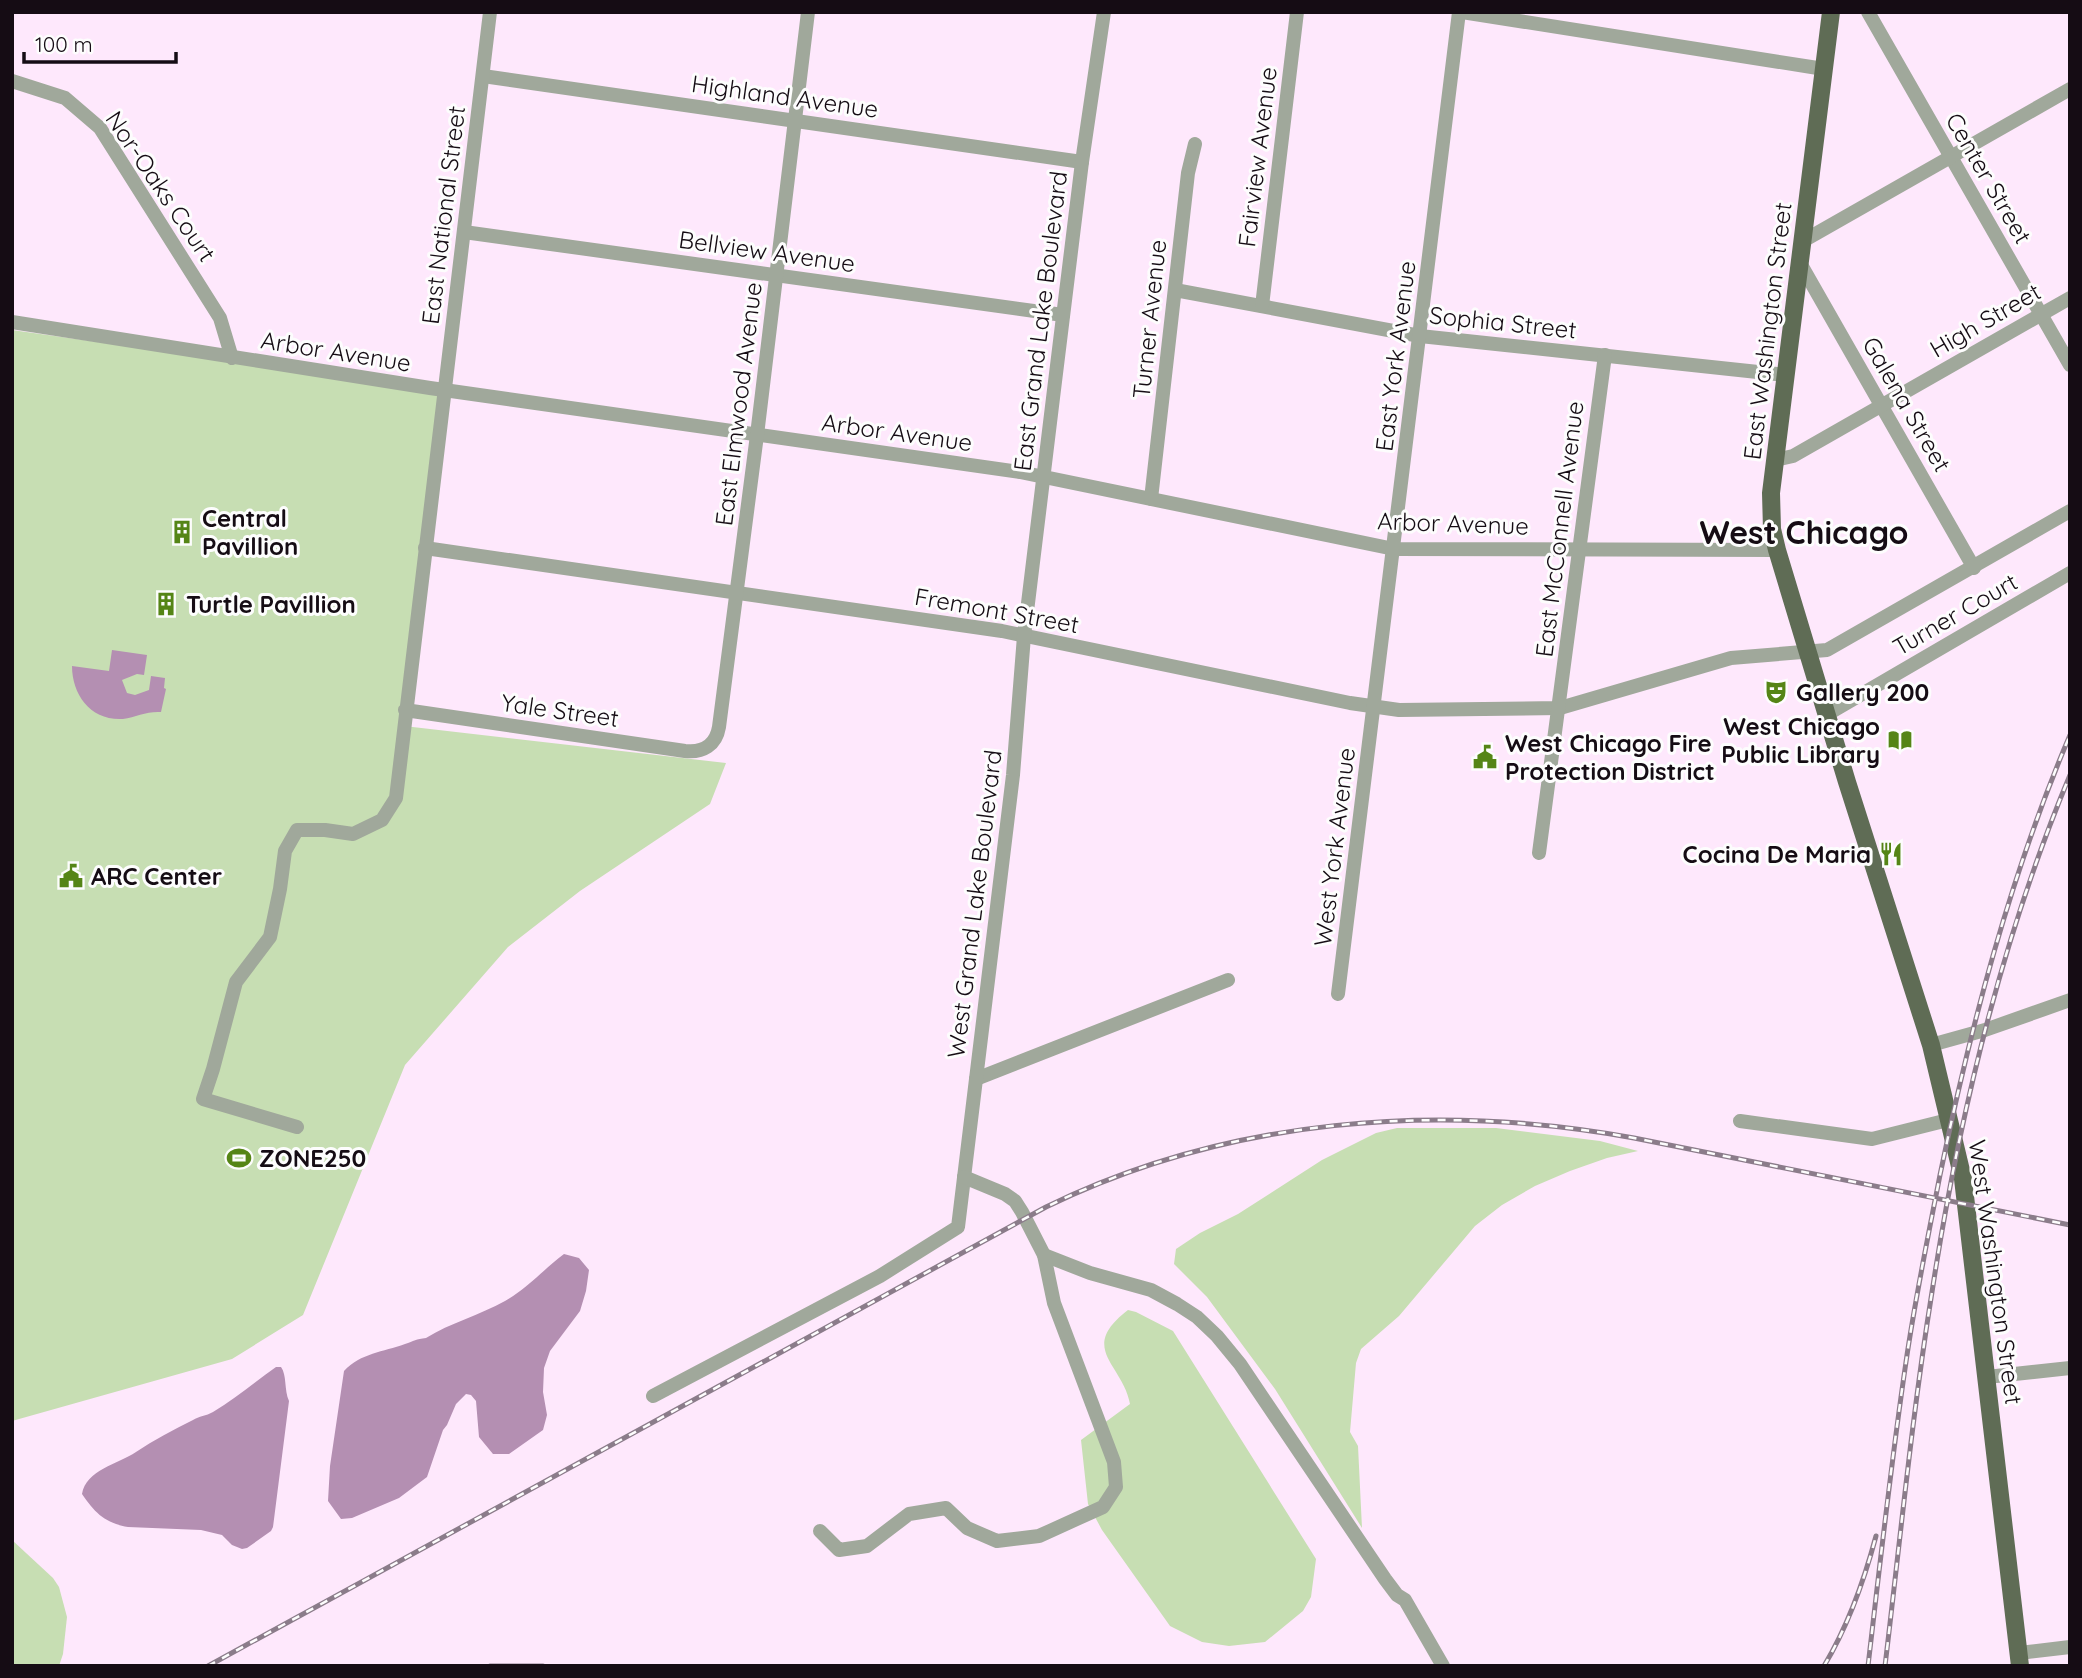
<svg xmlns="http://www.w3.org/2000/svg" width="2082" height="1678" font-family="Quicksand,sans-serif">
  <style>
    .green { fill: #c7deb3 }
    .water { fill: #b48fb2 }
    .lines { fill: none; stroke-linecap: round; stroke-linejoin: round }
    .minor { stroke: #a0a89b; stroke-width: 14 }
    .major { stroke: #5f6c55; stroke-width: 18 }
    .rail-casing { stroke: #8b7c8a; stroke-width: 5 }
    .rail { stroke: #fdfdfd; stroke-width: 2.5; stroke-dasharray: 8; stroke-linecap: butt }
    .labels { text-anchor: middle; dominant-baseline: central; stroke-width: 6; stroke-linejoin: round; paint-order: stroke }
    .street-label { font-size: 24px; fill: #150c14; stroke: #fdfdfd }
    .poi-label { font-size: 24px; font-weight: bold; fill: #150c14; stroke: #fdfdfd; text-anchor: start }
    .district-label { font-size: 32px; font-weight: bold; fill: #150c14; stroke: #fdfdfd }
  </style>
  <rect width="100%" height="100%" fill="#fee8fc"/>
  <!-- green -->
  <g class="green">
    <polygon points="12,330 445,391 404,726 726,763 710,804 580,891 508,947 405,1065 303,1315 232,1359 12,1421"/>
    <polygon points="1397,1128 1496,1128 1600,1141 1638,1151 1607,1158 1570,1171 1535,1186 1502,1205 1475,1226 1399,1316 1361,1349 1356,1363 1350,1432 1358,1446 1362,1528 1275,1389 1207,1297 1174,1264 1176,1249 1200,1233 1238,1214 1322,1160 1376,1133"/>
    <path d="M1128,1310L1136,1312L1173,1331L1316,1559L1311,1597L1303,1611L1265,1642L1229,1646L1202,1642L1170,1626L1102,1530L1088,1504L1081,1440L1130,1404C1123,1364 1077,1349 1128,1310Z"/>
    <polygon points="12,1540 53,1578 59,1587 67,1617 63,1654 59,1666 12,1666"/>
  </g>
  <!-- water -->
  <g class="water">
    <path d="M112,650L147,655L144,675L137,674L122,680L127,693L135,695L149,690L151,676L165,678L164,688L166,689L161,712C147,711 136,717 123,719C91,721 72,695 72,666L109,671Z"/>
    <path d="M564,1254L579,1258L589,1270L586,1291L580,1311L550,1351L544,1368L543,1392L547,1415L543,1430L509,1454H493L479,1437L476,1401L471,1395L466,1394L456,1404L447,1425L443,1430L427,1477L399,1498L352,1518L341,1519L328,1501L330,1466L344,1371C361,1353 383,1352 405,1344C414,1341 416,1339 426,1338C450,1323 480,1315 505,1301C528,1288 544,1269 564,1254Z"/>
    <path d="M276,1367H281C287,1375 284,1390 289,1401L273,1527L271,1531L247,1548L242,1549L232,1545L222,1535L201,1530L128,1527C105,1523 95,1513 82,1494C86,1470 118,1464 136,1452C154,1440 173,1430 193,1420C199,1416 206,1416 213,1412C235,1399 255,1382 276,1367Z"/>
  </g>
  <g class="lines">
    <!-- minor -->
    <g class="minor">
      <polyline points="1462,12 1824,69"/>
      <polyline points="1868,12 2070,365"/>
      <polyline points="483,76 1082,162"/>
      <polyline points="12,81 65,98 100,128 220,318 232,358"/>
      <polyline points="464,232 1063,315"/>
      <polyline points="1803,241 2070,89"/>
      <polyline points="1800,263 1974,568"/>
      <polyline points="1175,290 1420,336 1786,375"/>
      <polyline points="1262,306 1297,12"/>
      <polyline points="12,322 430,388 1020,472 1394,549 1777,550"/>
      <polyline points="1775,460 1793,456 2070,298"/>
      <polyline points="1151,499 1188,173 1195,144"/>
      <polyline points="425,548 1002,631 1350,703 1399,710 1560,708 1731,658 1827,650 2070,511"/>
      <path d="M405,710L685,751C703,753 716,745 719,727L757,435L808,12"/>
      <polyline points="1826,715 2070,573"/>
      <polyline points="1539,853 1605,355"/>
      <polyline points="1338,994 1459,12"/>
      <polyline points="1931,1045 1985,1030 2070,1000"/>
      <polyline points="976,1079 1228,980"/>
      <polyline points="1740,1121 1872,1139 1948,1120"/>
      <polyline points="297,1127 203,1099 213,1069 236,982 270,937 280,889 285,851 297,830 325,830 353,834 382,820 396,798 490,12"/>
      <polyline points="1044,1255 1090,1273 1151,1290 1177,1304 1197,1317 1217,1336 1240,1364 1385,1579 1397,1595 1405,1600 1443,1666"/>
      <polyline points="1987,1377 2070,1368"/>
      <polyline points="653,1396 880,1276 958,1227 1013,775 1024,636 1053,398 1082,162 1104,12"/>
      <polyline points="820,1531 839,1550 867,1546 909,1514 946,1508 967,1528 997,1541 1039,1536 1103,1507 1116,1487 1114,1462 1054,1303 1044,1255 1022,1212 1015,1201 1005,1194 964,1177"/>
      <polyline points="2019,1653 2070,1647"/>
    </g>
    <!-- major -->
    <polyline class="major" points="1831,12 1771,493 1772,529 1777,550 1847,782 1931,1045 1963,1179 2020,1666"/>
    <!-- rail casing -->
    <g class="rail-casing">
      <g id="rail">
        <path d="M208,1666L1046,1207C1228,1118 1437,1102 1634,1138L2070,1225"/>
        <polyline points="490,1666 543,1666"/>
        <path d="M1824,1666C1848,1626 1864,1581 1876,1536"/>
        <path d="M1868,1666C1880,1564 1891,1463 1906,1362C1915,1299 1928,1237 1940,1175C1971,1025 2010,876 2070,735"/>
        <path d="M1885,1666C1900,1541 1912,1416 1932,1292C1959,1116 2001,940 2070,775"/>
      </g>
    </g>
    <!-- rail -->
    <use href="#rail" class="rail"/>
  </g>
  <!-- icons -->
  <defs>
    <g id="building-bare" transform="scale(1.89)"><path d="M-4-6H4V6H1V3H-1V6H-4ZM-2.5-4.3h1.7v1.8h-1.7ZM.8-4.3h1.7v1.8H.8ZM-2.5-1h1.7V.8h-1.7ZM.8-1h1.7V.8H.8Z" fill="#558516" stroke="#fdfdfd" stroke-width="2.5" paint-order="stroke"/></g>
    <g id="theatre-bare" transform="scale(1.89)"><path d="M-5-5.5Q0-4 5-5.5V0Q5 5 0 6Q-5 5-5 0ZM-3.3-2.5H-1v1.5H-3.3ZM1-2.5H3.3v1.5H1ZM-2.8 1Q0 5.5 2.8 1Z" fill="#558516" stroke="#fdfdfd" stroke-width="2.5" paint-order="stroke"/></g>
    <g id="library-bare" transform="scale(1.89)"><path d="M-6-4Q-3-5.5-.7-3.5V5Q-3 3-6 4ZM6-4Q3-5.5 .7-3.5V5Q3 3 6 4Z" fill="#558516" stroke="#fdfdfd" stroke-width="2.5" paint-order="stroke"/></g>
    <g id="civic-bare" transform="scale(1.89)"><path d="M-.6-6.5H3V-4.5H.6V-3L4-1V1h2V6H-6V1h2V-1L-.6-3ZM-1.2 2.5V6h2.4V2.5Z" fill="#558516" stroke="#fdfdfd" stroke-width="2.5" paint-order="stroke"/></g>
    <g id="restaurant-bare" transform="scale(1.89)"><path d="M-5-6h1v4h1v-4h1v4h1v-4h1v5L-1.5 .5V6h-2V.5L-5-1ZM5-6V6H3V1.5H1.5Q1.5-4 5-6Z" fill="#558516" stroke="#fdfdfd" stroke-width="2.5" paint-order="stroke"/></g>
    <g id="stadium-bare" transform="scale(1.89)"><path d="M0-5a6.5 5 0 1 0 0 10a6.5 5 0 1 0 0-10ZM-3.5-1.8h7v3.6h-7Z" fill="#558516" stroke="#fdfdfd" stroke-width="2.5" paint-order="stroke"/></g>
  </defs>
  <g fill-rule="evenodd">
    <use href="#building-bare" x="182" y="532"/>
    <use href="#building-bare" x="166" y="604"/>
    <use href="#theatre-bare" x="1776" y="692"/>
    <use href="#library-bare" x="1900" y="740"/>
    <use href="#civic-bare" x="1485" y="757"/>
    <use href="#restaurant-bare" x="1891" y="854"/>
    <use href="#civic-bare" x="71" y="876"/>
    <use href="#stadium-bare" x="239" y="1158"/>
  </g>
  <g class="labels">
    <!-- street labels -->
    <g class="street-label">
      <text transform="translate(785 96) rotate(8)">Highland Avenue</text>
      <text transform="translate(1257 157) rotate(-83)">Fairview Avenue</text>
      <text transform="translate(1989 178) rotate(60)">Center Street</text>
      <text transform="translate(161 186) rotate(56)">Nor-Oaks Court</text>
      <text transform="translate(443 215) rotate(-83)">East National Street</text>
      <text transform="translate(767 251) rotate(8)">Bellview Avenue</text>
      <text transform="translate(1149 319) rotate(-84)">Turner Avenue</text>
      <text transform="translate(1985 320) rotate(-30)">High Street</text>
      <text transform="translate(1040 321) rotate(-83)">East Grand Lake Boulevard</text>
      <text transform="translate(1503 322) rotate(6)">Sophia Street</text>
      <text transform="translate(1767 331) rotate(-83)">East Washington Street</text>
      <text transform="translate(336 351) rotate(9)">Arbor Avenue</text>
      <text transform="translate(1395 356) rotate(-83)">East York Avenue</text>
      <text transform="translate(738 404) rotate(-83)">East Elmwood Avenue</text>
      <text transform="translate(1907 404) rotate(60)">Galena Street</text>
      <text transform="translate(897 432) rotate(8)">Arbor Avenue</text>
      <text transform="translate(1453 523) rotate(2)">Arbor Avenue</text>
      <text transform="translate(1559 529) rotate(-83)">East McConnell Avenue</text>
      <text transform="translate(997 610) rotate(10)">Fremont Street</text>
      <text transform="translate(1955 614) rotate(-30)">Turner Court</text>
      <text transform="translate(560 710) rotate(8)">Yale Street</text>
      <text transform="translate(1334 847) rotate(-83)">West York Avenue</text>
      <text transform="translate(974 904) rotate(-83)">West Grand Lake Boulevard</text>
      <text transform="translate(1996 1272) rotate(82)">West Washington Street</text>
    </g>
    <!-- poi labels -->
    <g class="poi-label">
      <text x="202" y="518">Central<tspan x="202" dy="28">Pavillion</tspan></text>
      <text x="186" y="604">Turtle Pavillion</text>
      <text x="1796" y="692">Gallery 200</text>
      <text x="1880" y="726" text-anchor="end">West Chicago<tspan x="1880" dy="28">Public Library</tspan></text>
      <text x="1505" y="743">West Chicago Fire<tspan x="1505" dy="28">Protection District</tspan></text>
      <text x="1871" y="854" text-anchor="end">Cocina De Maria</text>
      <text x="91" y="876">ARC Center</text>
      <text x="259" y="1158">ZONE250</text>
    </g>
    <!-- district labels -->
    <g class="district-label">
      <text x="1804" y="532">West Chicago</text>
    </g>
  </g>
  <!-- border -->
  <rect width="2082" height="1678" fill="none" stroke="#150c14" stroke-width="28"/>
  <!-- scale -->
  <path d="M24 52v10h152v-10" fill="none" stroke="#150c14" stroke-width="3.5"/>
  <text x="35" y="52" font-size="21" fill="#150c14" stroke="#fdfdfd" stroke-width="5" paint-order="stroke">100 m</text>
</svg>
